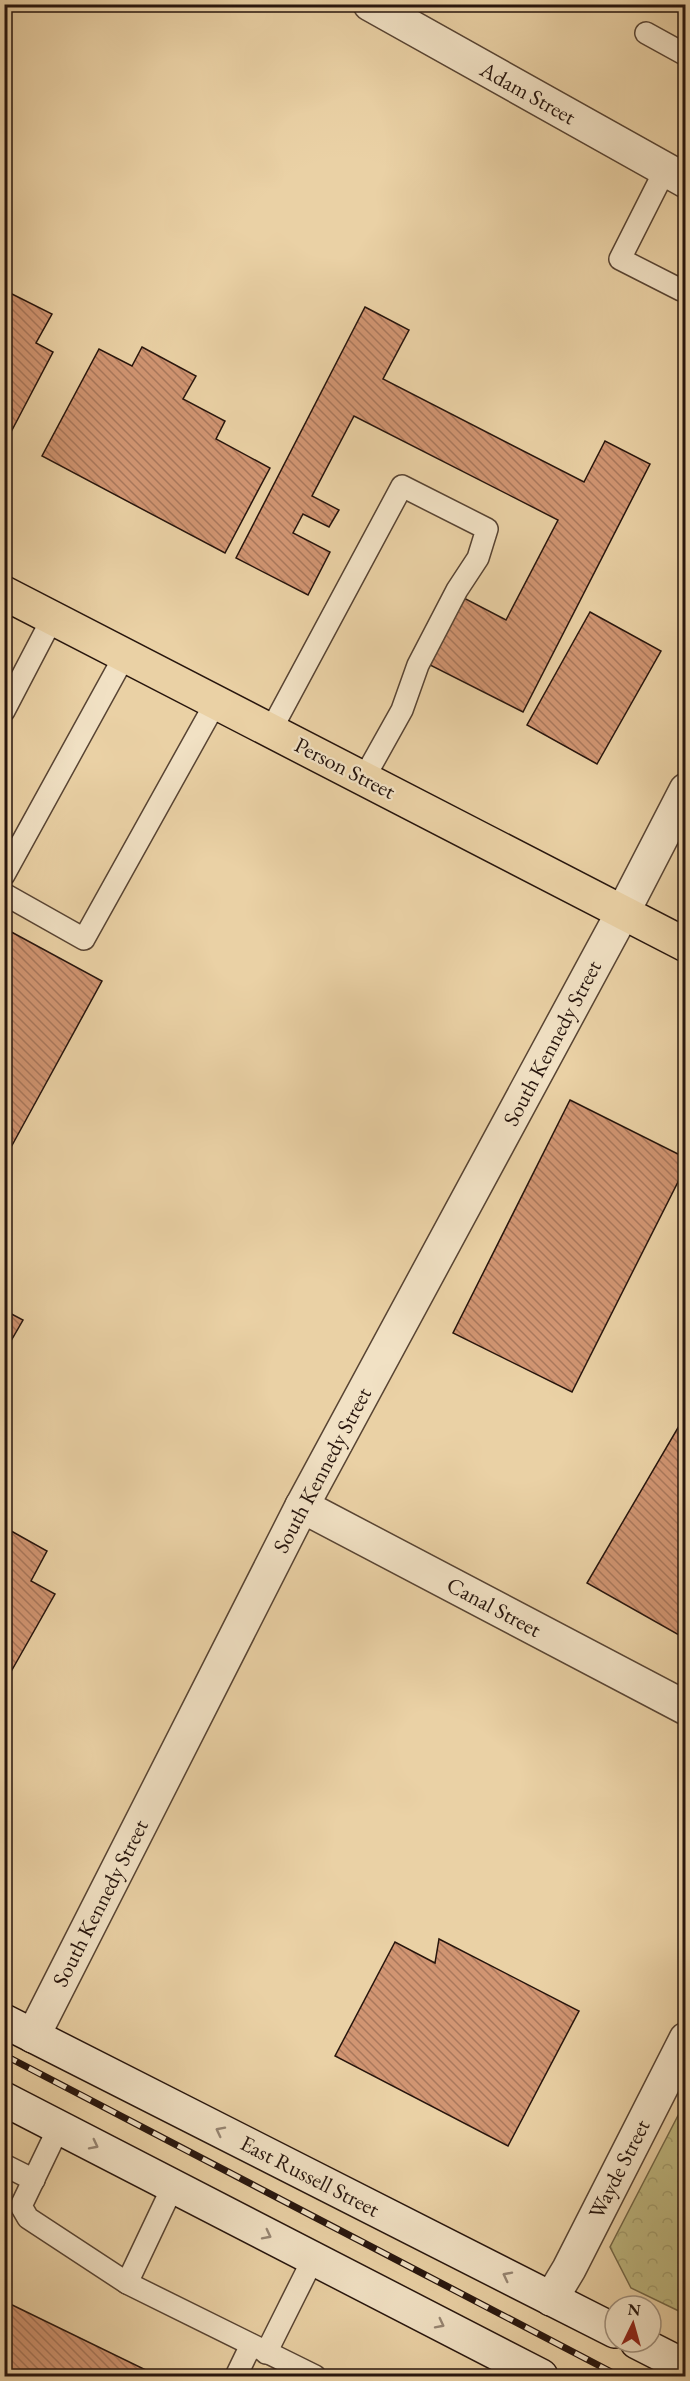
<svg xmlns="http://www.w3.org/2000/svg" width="690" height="2381" font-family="'EB Garamond',serif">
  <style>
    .forest { fill: url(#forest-crowns); stroke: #736747; stroke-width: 1.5 }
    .building { fill: url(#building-back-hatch); stroke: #27150d; stroke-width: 1.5 }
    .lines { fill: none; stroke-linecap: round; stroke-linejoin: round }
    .service-casing { stroke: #584433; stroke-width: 24 }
    .minor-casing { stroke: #584433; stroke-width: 36 }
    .secondary-casing { stroke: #27150d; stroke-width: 36 }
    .primary-casing { stroke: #27150d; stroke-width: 36 }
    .service { stroke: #f1e1c4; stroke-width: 21 }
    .minor { stroke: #f1e1c4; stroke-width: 33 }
    .secondary { stroke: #f1e1c4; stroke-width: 33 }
    .primary { stroke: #ead1a5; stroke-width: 33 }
    .rail-casing { stroke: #27150d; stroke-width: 7 }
    .rail { stroke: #f1e1c4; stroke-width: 4.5; stroke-dasharray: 14; stroke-linecap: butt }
    .oneway { stroke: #968572 }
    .labels { text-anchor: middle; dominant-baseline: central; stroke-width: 4.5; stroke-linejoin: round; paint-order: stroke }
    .street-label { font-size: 22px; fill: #27150d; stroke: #f1e1c4 }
  </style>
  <defs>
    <pattern id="forest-crowns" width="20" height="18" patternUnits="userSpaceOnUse" patternTransform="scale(1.5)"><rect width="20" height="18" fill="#bfb981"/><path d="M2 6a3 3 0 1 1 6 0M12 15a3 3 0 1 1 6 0" fill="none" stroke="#a49e6e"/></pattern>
    <pattern id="building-back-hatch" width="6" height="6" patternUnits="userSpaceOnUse" patternTransform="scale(1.5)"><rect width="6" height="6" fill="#d19572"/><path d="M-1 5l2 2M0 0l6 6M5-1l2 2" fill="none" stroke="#aa785c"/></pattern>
  </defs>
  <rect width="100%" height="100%" fill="#ead1a5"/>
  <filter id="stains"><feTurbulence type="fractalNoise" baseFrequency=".00333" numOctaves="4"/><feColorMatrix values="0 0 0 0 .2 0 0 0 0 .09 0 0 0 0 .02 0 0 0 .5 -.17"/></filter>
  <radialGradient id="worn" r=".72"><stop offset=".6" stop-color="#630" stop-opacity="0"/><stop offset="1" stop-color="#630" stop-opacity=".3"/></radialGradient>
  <!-- forest -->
  <polygon class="forest" points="685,2102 685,2314 631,2288 610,2247"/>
  <!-- building -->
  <g class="building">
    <polygon points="4,290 52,314 36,343 53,352 11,432 4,428"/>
    <polygon points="365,307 409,330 383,379 584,482 605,441 650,464 523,712 428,664 462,597 506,620 558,520 354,416 312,496 339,510 329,527 303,514 293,533 330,552 308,595 236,558"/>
    <polygon points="142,347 196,376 183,399 225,421 216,439 270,468 225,553 42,456 99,349 132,366"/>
    <polygon points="590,612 661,651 597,764 527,725"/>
    <polygon points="4,928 102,981 4,1160"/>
    <polygon points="570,1100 686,1158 686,1166 572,1392 453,1333"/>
    <polygon points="4,1310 23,1320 4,1353"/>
    <polygon points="686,1414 686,1639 587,1583"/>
    <polygon points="4,1527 47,1551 31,1581 55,1594 4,1684"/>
    <polygon points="439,1939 579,2011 508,2146 335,2056 395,1942 435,1963"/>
    <polygon points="4,2301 150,2372 147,2376 4,2376"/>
  </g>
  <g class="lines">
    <!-- service casing -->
    <g class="service-casing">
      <g id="service">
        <polyline points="646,33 686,55"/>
        <polyline points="665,170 620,259 681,290"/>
        <polyline points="4,711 53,617"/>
        <polyline points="271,730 402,486 487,529 478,558 457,590 418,665 402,710 364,778"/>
        <polyline points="4,875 125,655"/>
        <polyline points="4,894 84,939 216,702"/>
        <polyline points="59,2127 21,2206 28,2218 127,2283"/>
        <polyline points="4,2165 34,2180"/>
        <polyline points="173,2186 127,2283 315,2376"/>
        <polyline points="266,2353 313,2259"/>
        <polyline points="236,2376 251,2345"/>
      </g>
    </g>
    <!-- minor casing -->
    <g class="minor-casing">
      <g id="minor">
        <polyline points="370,4 686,181"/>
        <polyline points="302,1506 686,1708"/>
        <polyline points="33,2036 302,1506 623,912 686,790"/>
        <polyline points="551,2299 569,2269 686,2039"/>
      </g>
    </g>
    <!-- secondary casing -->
    <g class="secondary-casing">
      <g id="secondary">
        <polyline points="4,2021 615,2331"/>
        <polyline points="4,2099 541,2376"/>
        <polyline points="637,2342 686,2367"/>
      </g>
    </g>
    <!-- primary casing -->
    <g class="primary-casing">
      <polyline id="primary" points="4,593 686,945"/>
    </g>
    <!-- service -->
    <use href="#service" class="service"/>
    <!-- minor -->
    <use href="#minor" class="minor"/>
    <!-- secondary -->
    <use href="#secondary" class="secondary"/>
    <!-- primary -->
    <use href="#primary" class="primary"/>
    <!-- rail casing -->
    <g class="rail-casing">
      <polyline id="rail" points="4,2055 619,2376"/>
    </g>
    <!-- rail -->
    <use href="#rail" class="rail"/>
  </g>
  <!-- one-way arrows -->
  <defs><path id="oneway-chevron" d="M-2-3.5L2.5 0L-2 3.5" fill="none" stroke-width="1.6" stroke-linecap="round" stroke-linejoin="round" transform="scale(1.5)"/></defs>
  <g class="oneway">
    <use href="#oneway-chevron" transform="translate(220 2131) rotate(-153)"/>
    <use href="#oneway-chevron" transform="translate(94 2145) rotate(27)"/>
    <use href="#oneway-chevron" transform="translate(267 2235) rotate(27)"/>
    <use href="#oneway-chevron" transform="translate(507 2276) rotate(-153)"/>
    <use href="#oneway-chevron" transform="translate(440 2324) rotate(27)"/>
  </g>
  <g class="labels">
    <!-- street labels -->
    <g class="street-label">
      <text transform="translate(528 93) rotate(29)">Adam Street</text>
      <text transform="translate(345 768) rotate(27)">Person Street</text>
      <text transform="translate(552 1043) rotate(-62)">South Kennedy Street</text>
      <text transform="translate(322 1470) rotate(-62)">South Kennedy Street</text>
      <text transform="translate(494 1607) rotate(28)">Canal Street</text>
      <text transform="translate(100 1903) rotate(-63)">South Kennedy Street</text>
      <text transform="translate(619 2169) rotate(-63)">Wayde Street</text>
      <text transform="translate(310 2176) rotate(27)">East Russell Street</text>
    </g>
  </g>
  <!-- margin -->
  <rect width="690" height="2381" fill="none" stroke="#ead1a5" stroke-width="24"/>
  <rect x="6" y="6" width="678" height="2369" fill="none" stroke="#27150d" stroke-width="3"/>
  <rect x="12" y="12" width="666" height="2357" fill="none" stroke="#27150d" stroke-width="1.5"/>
  <!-- north arrow -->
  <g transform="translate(633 2324) rotate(5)"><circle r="28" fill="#f1e1c4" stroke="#a08f7b" stroke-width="1.5"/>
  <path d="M0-4.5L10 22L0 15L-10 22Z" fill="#8f2418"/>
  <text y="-9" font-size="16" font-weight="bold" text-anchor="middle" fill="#27150d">N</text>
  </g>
  <rect width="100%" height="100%" filter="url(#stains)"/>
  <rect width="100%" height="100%" fill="url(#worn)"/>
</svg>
